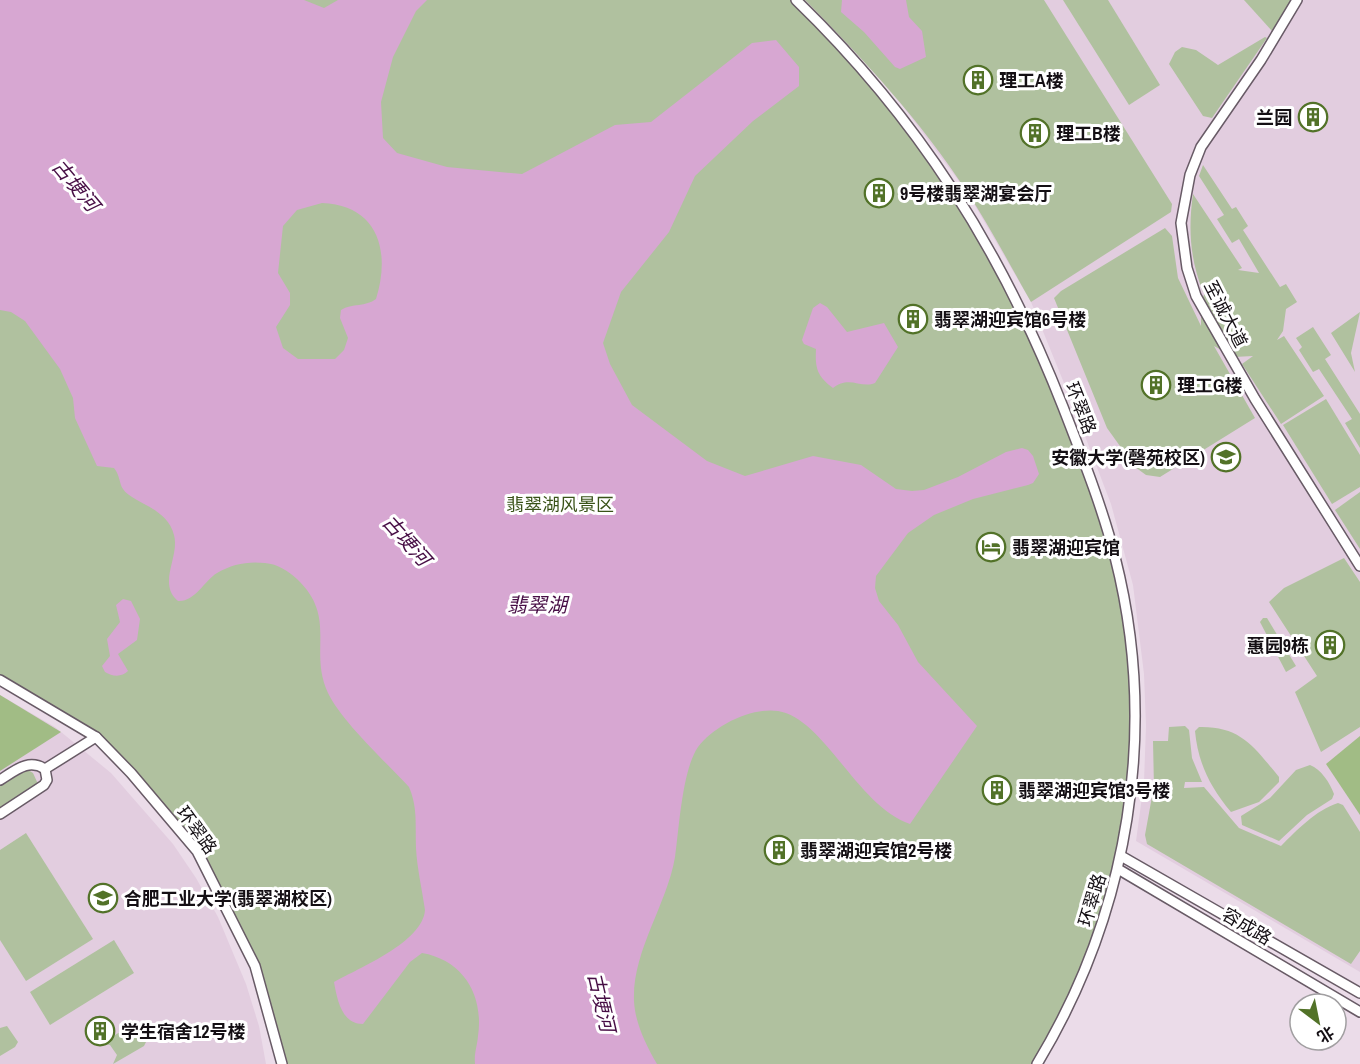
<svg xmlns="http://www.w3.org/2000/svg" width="1360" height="1064" font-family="'Archivo Narrow','Noto Sans SC',sans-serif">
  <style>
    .built { fill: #e2cddf }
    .green { fill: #b0c19f }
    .forest { fill: #a1bc85 }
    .water { fill: #d7a7d2; fill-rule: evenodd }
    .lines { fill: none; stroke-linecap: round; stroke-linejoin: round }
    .minor-casing { stroke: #685b66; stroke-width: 12 }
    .minor { stroke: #fff; stroke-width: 9 }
    .labels { text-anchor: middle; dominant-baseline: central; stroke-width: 6; stroke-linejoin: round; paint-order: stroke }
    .poi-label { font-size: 18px; font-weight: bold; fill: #140f14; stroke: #fff; text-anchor: start }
    .street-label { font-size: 18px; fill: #140f14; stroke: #fff }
    .park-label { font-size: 18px; fill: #395218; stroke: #fff }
    .water-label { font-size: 20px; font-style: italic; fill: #470e45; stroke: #fff }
  </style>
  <rect width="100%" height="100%" fill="#ebdce9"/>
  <!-- built -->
  <g class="built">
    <polygon points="805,0 1360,0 1360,972 1136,841 1144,782 1146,726 1144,674 1133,585 1111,504 1075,410 1031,302 967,192 887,85"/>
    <polygon points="0,695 55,727 111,773 173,844 196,878 218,917 246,984 259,1026 266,1064 0,1064"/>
  </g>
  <!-- green -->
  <g class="green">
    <polygon points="0,0 796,0 867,73 998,262 1094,487 1127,615 1134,779 1098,937 1037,1064 282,1064 255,966 197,851 96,737 0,680"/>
    <path d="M805,0H1044L1172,204L1171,212L1031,302C1010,265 990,227 967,192C921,121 864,60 805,0Z"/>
    <polygon points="1063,0 1108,0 1160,85 1129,105"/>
    <polygon points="1244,0 1292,0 1272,31"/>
    <polygon points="1265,37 1267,38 1212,118 1203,116 1169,64 1175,52 1182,47 1196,50 1218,65"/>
    <path d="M1203,165L1232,209L1236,207L1248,226L1243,230L1280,287L1286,284L1297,302L1286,309L1283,331L1277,340L1284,336L1324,396L1281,424L1242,364L1253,356L1234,357L1214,346L1255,418L1160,477L1146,475L1135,467L1107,428L1054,298L1061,291L1165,228L1172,236L1178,278L1201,326V301L1206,291L1203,292C1190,259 1188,229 1193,194L1242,268L1238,270L1259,273L1239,239L1232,243L1217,219L1224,215L1199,176Z"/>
    <polygon points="1360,312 1351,353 1355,372 1331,333"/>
    <polygon points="1313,327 1331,355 1325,359 1360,414 1360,448 1345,423 1352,419 1319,369 1313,372 1299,350 1302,347 1296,338"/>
    <polygon points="1326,399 1360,455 1360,487 1332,504 1283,425"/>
    <polygon points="1360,492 1360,549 1335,510"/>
    <polygon points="1344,558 1360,582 1360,727 1321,752 1295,692 1317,676 1269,602 1284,588"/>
    <polygon points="1263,618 1267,618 1296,666 1286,672 1260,622"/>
    <path d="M1185,726L1189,730L1192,758L1202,782H1185L1184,788L1204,787L1239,828L1281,846C1297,830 1316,810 1338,803L1343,805L1360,832V951L1351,964L1147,844L1145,835L1153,791L1173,789L1154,788L1153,741H1168L1169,727Z"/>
    <path d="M1199,727C1241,726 1254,747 1279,777V782L1259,802L1231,812C1210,787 1198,763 1195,731Z"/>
    <path d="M1310,765C1321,769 1330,783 1334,794L1332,799L1307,815L1279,841L1242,825L1241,816L1270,798L1296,770Z"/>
    <polygon points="28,770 33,773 38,784 0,810 0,785"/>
    <polygon points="26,833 93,939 26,981 0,940 0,850"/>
    <polygon points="114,940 134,973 50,1025 30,992"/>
    <polygon points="7,1026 18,1042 15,1047 0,1056 0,1028"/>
    <polygon points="130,1026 136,1026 146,1042 144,1046 113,1064 117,1055 110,1045 100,1044"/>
  </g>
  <!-- forest -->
  <g class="forest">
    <polygon points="0,695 61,732 0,771"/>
    <polygon points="1360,736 1360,815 1326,764"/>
  </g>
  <!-- water -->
  <g class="water">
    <path d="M0,0H304L324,8L338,0H427L416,11L393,57L381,102L383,138L397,153L447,167L522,174L615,125L651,122L752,43L776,40L799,67V86L753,121L695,176L669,232L621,292L603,343L610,364L632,405L707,461L745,476L813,456L861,465L896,489L912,491L924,490L958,477L1006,452L1022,448L1028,450L1033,456L1039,474L1033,483L1028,485L973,499L934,515L908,533L876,576L875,588L879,601L898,625L918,662L977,726L910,824C857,806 824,718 778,711C751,707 714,726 698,747C682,770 679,830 675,857C667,905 632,951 634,1001C635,1023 646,1045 657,1064H475C474,1053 477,1047 478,1036C484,995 463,960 422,953L410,962L363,1024C341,1024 337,998 334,982C359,968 423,942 425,910C422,889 417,868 416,848C415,825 418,808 409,787C386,762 342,722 328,693C308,650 338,618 297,579C288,571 278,564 265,563C248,561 232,564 217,573C204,581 195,602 178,601C157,583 180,557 174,535C167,507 132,503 123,489C119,483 120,475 114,468L97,466L75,418L73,398L60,369L25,321L11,312L0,310ZM322,203C378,205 391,251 376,299C366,307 352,303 341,310L340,318L348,338L344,350L335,359H298L283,348L276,327L290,305V293L278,273L283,226L297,210Z"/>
    <polygon points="842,0 906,0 909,17 922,31 926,57 900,69 895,67 864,32 841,12"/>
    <path d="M820,303L827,307L847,332L884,323L898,347L875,383C861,389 849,375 833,388C817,376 815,368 816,349L804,344L802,340L813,308Z"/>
    <path d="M123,599L131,601L140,619L137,640L118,654L128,671C122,677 113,677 105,672L102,666L110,656L107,639L120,622L116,605Z"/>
  </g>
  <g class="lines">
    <!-- minor casing -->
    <g class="minor-casing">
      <g id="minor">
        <path d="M796,0C918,118 1001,249 1063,407C1082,456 1102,506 1115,557C1159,730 1129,912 1037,1064"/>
        <polyline points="1297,0 1261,60 1201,147 1190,175 1181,223 1187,268 1196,296 1255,399 1360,566"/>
        <polyline points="0,680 96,737 131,773 197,851 255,966 282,1064"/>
        <path d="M0,780C15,771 28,758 45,769"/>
        <polyline points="0,814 44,785 47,780 45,769 96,737"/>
        <polyline points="1121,856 1360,993"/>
        <polyline points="1118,869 1360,1012"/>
      </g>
    </g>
    <!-- minor -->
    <use href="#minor" class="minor"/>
  </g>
  <!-- icons -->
  <defs>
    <g id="building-ring" transform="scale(1.5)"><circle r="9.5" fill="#fff" stroke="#527228" stroke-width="1.5"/><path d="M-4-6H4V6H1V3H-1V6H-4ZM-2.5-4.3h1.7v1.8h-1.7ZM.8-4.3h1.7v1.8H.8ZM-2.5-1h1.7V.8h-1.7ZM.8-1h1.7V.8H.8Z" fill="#527228"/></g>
    <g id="university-ring" transform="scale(1.5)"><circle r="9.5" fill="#fff" stroke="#527228" stroke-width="1.5"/><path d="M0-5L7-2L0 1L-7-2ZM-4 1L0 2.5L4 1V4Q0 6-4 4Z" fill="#527228"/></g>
    <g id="hotel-ring" transform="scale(1.5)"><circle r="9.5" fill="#fff" stroke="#527228" stroke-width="1.5"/><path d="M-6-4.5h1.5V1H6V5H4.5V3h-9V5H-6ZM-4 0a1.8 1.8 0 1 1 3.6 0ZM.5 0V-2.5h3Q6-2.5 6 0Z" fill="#527228"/></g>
  </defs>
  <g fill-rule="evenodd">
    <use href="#building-ring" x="978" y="80"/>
    <use href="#building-ring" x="1313" y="117"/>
    <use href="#building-ring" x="1035" y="133"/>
    <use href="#building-ring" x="879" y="193"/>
    <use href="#building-ring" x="913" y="319"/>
    <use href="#building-ring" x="1156" y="385"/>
    <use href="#university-ring" x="1226" y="457"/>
    <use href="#hotel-ring" x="991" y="547"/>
    <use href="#building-ring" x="1330" y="645"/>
    <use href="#building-ring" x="997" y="790"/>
    <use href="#building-ring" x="779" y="850"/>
    <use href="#university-ring" x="103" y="898"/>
    <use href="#building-ring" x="100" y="1031"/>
  </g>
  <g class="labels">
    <!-- poi labels -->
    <g class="poi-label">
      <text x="999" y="80">理工A楼</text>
      <text x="1292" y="117" text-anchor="end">兰园</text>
      <text x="1056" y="133">理工B楼</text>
      <text x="900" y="193">9号楼翡翠湖宴会厅</text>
      <text x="934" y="319">翡翠湖迎宾馆6号楼</text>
      <text x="1177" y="385">理工G楼</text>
      <text x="1205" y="457" text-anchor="end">安徽大学(磬苑校区)</text>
      <text x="1012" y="547">翡翠湖迎宾馆</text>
      <text x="1309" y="645" text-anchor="end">蕙园9栋</text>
      <text x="1018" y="790">翡翠湖迎宾馆3号楼</text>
      <text x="800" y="850">翡翠湖迎宾馆2号楼</text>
      <text x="124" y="898">合肥工业大学(翡翠湖校区)</text>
      <text x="121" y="1031">学生宿舍12号楼</text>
    </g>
    <!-- street labels -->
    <g class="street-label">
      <text transform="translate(1226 314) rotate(63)">至诚大道</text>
      <text transform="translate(1081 408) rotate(69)">环翠路</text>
      <text transform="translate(197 830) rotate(54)">环翠路</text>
      <text transform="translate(1092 900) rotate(-73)">环翠路</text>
      <text transform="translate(1247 926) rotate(31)">容成路</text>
    </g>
    <!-- park labels -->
    <g class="park-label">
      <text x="560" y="504">翡翠湖风景区</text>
    </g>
    <!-- water labels -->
    <g class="water-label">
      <text transform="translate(76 185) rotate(50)">古埂河</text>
      <text transform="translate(407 540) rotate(48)">古埂河</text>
      <text x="537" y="604">翡翠湖</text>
      <text transform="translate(602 1002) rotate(77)">古埂河</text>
    </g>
  </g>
  <!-- north arrow -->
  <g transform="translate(1318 1022) rotate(148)"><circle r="28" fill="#ffffff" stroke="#a19fa1" stroke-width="1.5"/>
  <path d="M0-4.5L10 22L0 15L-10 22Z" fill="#527228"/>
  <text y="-9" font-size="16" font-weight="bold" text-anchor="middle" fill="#140f14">北</text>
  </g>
</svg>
